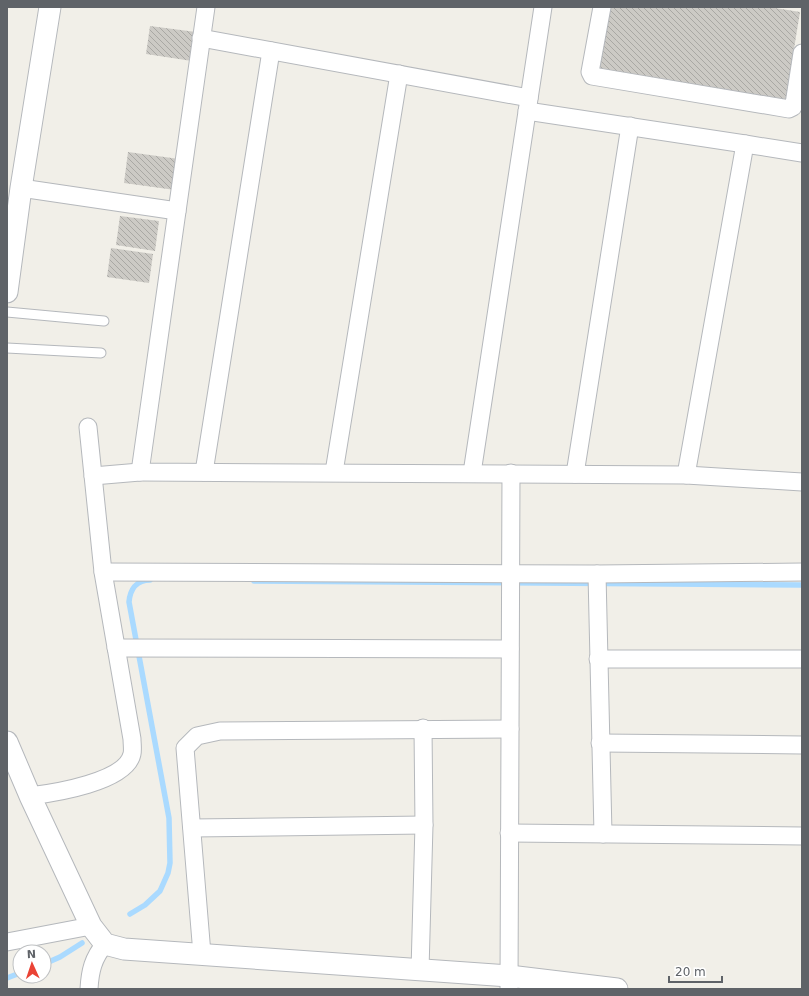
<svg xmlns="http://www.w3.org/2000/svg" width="809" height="996" font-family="'DejaVu Sans',sans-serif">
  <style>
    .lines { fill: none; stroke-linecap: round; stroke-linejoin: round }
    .stream { stroke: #aadaff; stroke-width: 5.5 }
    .building { fill: url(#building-back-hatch) }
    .service-casing { stroke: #b5b8bc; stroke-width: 11 }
    .minor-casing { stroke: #b5b8bc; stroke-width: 19 }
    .tertiary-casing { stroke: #b5b8bc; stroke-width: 23 }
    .service { stroke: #fff; stroke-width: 9 }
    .minor { stroke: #fff; stroke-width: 17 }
    .tertiary { stroke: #fff; stroke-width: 21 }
  </style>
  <defs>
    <pattern id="building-back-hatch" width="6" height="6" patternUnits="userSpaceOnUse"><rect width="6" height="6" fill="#cccac5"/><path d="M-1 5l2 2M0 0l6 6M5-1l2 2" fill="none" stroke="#a9a8a4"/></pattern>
  </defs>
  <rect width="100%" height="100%" fill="#f1efe8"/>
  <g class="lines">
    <!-- stream -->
    <g class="stream">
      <polyline points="254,581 802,585"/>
      <path d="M130,914L145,905L160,891L168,873L170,863L169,818L129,602C130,590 136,580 150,580"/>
      <polyline points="44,964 60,957 82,943"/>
      <polyline points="7,978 20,973"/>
    </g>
  </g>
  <!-- building -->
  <g class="building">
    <polygon points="607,7 769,7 800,12 785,104 596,72"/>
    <polygon points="150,26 196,32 192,61 146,54"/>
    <polygon points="128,152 179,159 175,190 124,183"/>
    <polygon points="120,216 159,221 155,251 116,245"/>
    <polygon points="111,248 153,254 149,283 107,277"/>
  </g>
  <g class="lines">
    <!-- service casing -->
    <g class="service-casing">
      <g id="service">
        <polyline points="7,312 104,321"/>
        <polyline points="7,348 101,353"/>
      </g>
    </g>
    <!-- minor casing -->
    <g class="minor-casing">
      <g id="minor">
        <polyline points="206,7 140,472 686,475 802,482"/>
        <polyline points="602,7 590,72 592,76 789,109 793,107 794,104 802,53"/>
        <polyline points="201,38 529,98"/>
        <polyline points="527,111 745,144"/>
        <polyline points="21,188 177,211"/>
        <polyline points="204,472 271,51"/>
        <polyline points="334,472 399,74"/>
        <polyline points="472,473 543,7"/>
        <polyline points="575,474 630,126"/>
        <polyline points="686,475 745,144 802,153"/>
        <polyline points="93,476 140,472"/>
        <polyline points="103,572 597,574 802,572"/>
        <polyline points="597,574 603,834"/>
        <polyline points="116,648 510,649"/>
        <polyline points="598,659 802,659"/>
        <polyline points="600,743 802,745"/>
        <path d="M30,796C54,793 126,782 132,754C133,750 132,743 132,739L103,572L88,427"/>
        <polyline points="192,828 424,825"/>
        <polyline points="509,833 802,836"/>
        <polyline points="7,942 91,926"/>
        <polyline points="202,954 185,748 197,736 220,731 510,729"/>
        <polyline points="420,970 424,825 423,728"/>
        <path d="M89,989C90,971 93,958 105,944"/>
        <polyline points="509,989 511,473"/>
      </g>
    </g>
    <!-- tertiary casing -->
    <g class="tertiary-casing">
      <g id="tertiary">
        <polyline points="7,292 21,188 50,7"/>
        <polyline points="7,742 30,796 91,926 105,944 124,949 509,976 617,989"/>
      </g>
    </g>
    <!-- service -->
    <use href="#service" class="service"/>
    <!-- minor -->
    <use href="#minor" class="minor"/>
    <!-- tertiary -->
    <use href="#tertiary" class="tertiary"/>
  </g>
  <!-- border -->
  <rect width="809" height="996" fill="none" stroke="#5f6368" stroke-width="16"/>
  <!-- north arrow -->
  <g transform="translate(32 964) rotate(357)"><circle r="19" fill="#ffffff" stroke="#bfc1c3"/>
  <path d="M0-3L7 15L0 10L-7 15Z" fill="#ea4335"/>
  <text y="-6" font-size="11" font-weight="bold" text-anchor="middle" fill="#5f6368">N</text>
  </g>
  <!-- scale -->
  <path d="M669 976v6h53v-6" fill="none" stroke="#5f6368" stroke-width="2"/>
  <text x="675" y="976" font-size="12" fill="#5f6368" stroke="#ffffff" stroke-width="3" paint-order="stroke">20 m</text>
</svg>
